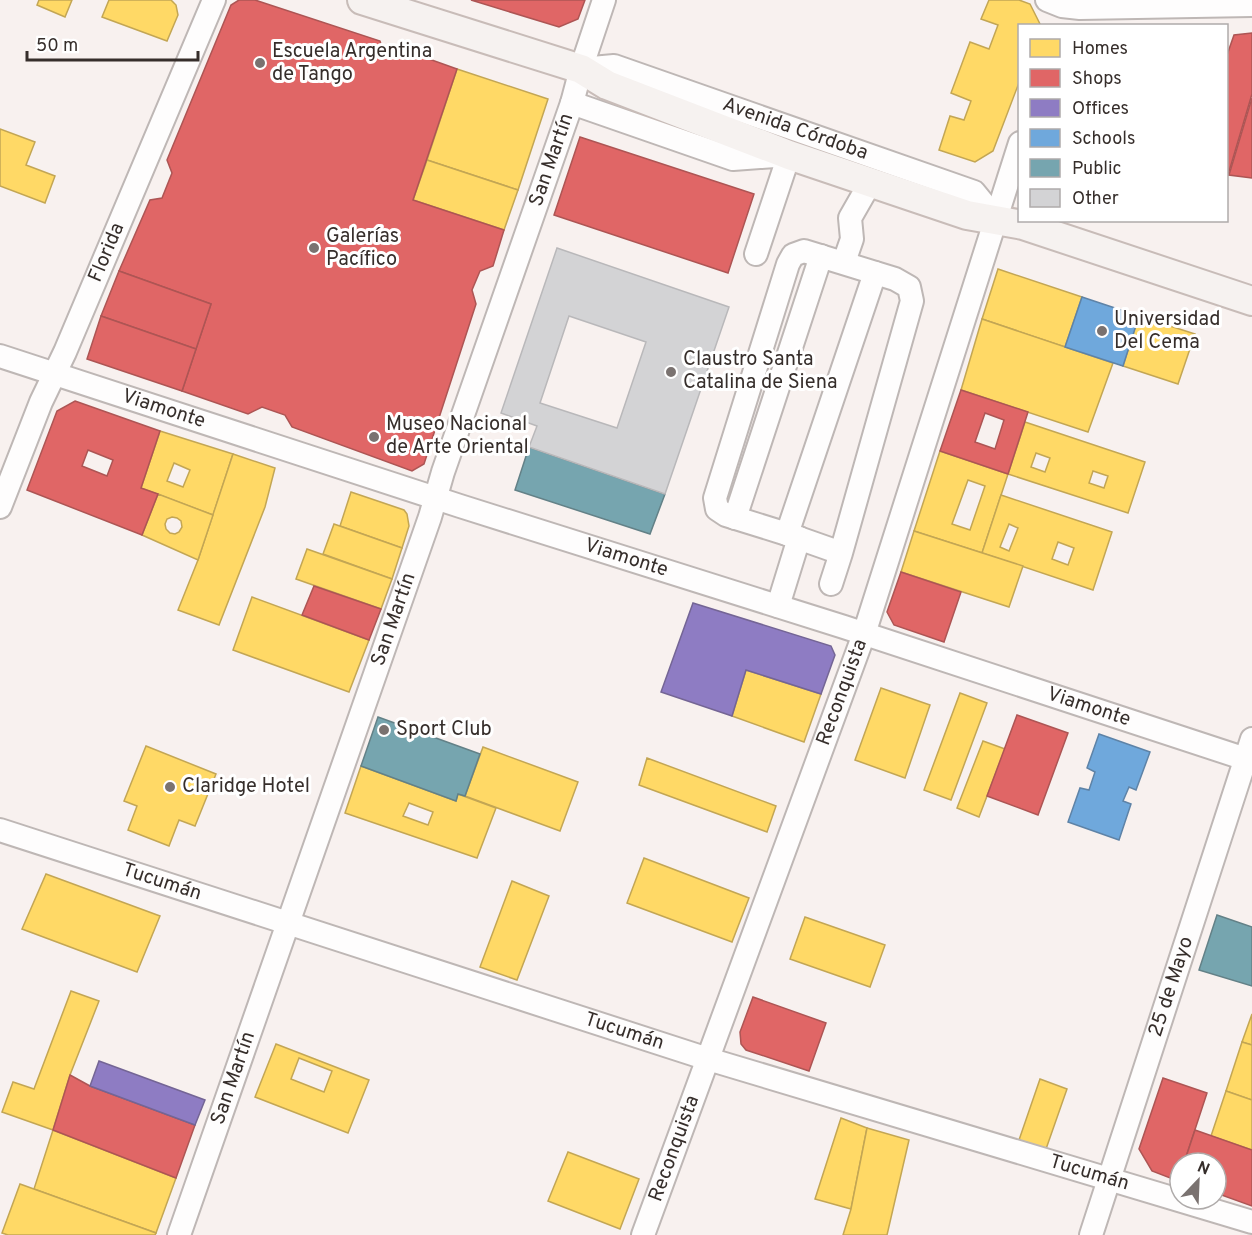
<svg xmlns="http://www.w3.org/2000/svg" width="1252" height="1235" font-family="Overpass,sans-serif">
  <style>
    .homes { fill: #ffd966; stroke: #c3a654; stroke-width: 1.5; fill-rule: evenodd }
    .shops { fill: #e06666; stroke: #ad5554; stroke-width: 1.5; fill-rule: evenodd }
    .offices { fill: #8e7cc3; stroke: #746595; stroke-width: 1.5 }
    .schools { fill: #6fa8dc; stroke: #5e83a7; stroke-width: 1.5 }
    .public { fill: #76a5af; stroke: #638187; stroke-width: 1.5 }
    .building { fill: #d3d3d5; stroke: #b9b8ba; stroke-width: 1.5; fill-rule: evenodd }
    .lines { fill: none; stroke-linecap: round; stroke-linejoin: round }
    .minor-casing { stroke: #beb7b5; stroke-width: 26 }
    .major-casing { stroke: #c8bcb8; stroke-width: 32 }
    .minor { stroke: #fefdfd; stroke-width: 22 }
    .major { stroke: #f6f2f0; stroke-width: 28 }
    .poi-dot { fill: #7a7270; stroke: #fff; stroke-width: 2 }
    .labels { text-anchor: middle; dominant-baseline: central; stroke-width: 6; stroke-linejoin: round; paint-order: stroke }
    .poi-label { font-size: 20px; fill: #362e2b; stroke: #fff; text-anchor: start }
    .street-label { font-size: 20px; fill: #362e2b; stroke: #fff }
  </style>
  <rect width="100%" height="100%" fill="#f8f1ef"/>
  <!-- homes -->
  <g class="homes">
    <polygon points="39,0 72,0 65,17 37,5"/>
    <polygon points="109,0 171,0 176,5 178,15 167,41 102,17"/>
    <polygon points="989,0 1019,0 1030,4 1040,24 1039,26 1020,26 1020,80 993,151 975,162 939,150 950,116 964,120 971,101 951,93 970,42 989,49 998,25 981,19"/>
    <polygon points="457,69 548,99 518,190 427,160"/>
    <polygon points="0,129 35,142 26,165 55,176 45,203 0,186"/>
    <polygon points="427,160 518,190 504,230 413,200"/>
    <polygon points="998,269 1082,297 1065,347 982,319"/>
    <polygon points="1139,316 1195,334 1178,384 1123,366"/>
    <polygon points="982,319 1113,363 1088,432 961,390"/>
    <path d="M1025,422L1145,462L1128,513L1008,474ZM1036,453L1050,458L1045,472L1031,467ZM1093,471L1108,476L1104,488L1089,483Z"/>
    <path d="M160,431L233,454L213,515L141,488ZM174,463L190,470L183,487L167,481Z"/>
    <path d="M940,451L1008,474L982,553L914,531ZM968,480L985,486L970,530L952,524Z"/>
    <polygon points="233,454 275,468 265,507 219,625 178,610 198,560"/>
    <polygon points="351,492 404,510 407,514 409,526 402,548 340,526"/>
    <path d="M158,494L213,515L198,560L142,535ZM172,517L177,518L181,521L182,527L179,532L175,534L170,533L166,529L165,524L167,519Z"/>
    <path d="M1001,495L1112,532L1093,590L982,553ZM1009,524L1018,528L1009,551L1000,547ZM1058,542L1074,548L1068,565L1052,559Z"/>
    <polygon points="334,524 402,548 392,579 323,554"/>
    <polygon points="914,531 1023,566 1009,607 901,572"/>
    <polygon points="307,549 392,579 381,609 296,579"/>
    <polygon points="252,597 369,640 349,692 233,650"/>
    <polygon points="746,670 821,694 804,742 732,716"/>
    <polygon points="881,688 930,705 905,778 855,760"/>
    <polygon points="960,693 987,703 951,800 924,790"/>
    <polygon points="983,741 1005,749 979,817 957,808"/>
    <polygon points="146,746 216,774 195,826 179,820 169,846 128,830 137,806 124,801"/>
    <polygon points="483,747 578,782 560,831 465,796"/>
    <polygon points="647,758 776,806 767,832 639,785"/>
    <path d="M361,766L456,801L458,794L496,808L477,858L345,813ZM409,803L433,812L428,825L403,816Z"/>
    <polygon points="644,858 749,898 732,942 627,903"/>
    <polygon points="46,874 160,916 137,972 22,929"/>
    <polygon points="512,881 549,896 517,980 480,967"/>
    <polygon points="805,917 885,945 870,987 790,959"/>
    <polygon points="71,991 99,1001 70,1075 53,1130 2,1112 13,1082 34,1089"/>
    <polygon points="1252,1014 1252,1045 1242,1042"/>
    <polygon points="1242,1042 1252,1045 1252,1100 1226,1091"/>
    <path d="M276,1044L369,1080L348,1133L255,1097ZM299,1058L332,1071L324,1092L291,1079Z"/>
    <polygon points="1040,1079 1067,1089 1046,1149 1019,1140"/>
    <polygon points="1226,1091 1252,1100 1252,1150 1211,1136"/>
    <polygon points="841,1118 867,1128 851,1209 815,1199"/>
    <polygon points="867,1128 909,1140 887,1235 843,1235 851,1209"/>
    <polygon points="53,1130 176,1178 156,1233 34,1189"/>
    <polygon points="568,1152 639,1179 620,1229 548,1201"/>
    <polygon points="20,1184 156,1233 155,1235 8,1235 2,1233"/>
  </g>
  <!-- shops -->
  <g class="shops">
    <polygon points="239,0 255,0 380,41 383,51 407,59 418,55 457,69 413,200 504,230 493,266 480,271 472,290 476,304 424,464 412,471 292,427 285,415 262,407 248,414 182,391 211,304 119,271 150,200 162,198 172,173 167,160 231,5"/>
    <polygon points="471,0 585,0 578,19 559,27"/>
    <polygon points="1252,33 1252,94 1228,175 1226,174 1226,58 1234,35"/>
    <polygon points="1252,98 1252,178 1229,175"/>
    <polygon points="580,137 754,194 728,273 554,215"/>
    <polygon points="119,271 211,304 196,349 101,316"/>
    <polygon points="101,316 196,349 182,391 87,359"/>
    <path d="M961,390L1028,412L1008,474L940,451ZM985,413L1004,420L995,449L975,442Z"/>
    <path d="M75,401L160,431L141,488L158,494L142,535L27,490L57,411ZM88,450L113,460L107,476L82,466Z"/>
    <polygon points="901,572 961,592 944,642 894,625 887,612"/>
    <polygon points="314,586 381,609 369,640 302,615"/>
    <polygon points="1017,715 1068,733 1038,815 987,796"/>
    <polygon points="753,997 826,1023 809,1071 746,1050 741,1044 740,1032"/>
    <polygon points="70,1075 90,1086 195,1125 176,1178 53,1130"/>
    <polygon points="1163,1078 1207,1093 1184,1163 1180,1163 1178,1181 1152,1171 1139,1149"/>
    <polygon points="1195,1130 1252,1150 1252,1206 1216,1193 1216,1163 1184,1163"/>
  </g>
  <!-- offices -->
  <g class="offices">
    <polygon points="693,603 831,646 835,655 821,694 746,670 732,716 661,692"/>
    <polygon points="99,1061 205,1100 195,1125 90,1086"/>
  </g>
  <!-- schools -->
  <g class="schools">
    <polygon points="1082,297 1139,316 1123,366 1065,347"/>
    <polygon points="1099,734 1150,752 1136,790 1129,787 1123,801 1131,804 1119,840 1068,822 1080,788 1089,790 1095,772 1087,768"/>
  </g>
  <!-- public -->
  <g class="public">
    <polygon points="529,447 665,494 650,534 515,490"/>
    <polygon points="378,717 480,754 465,796 458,794 456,801 361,766"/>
    <polygon points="1217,915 1252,927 1252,986 1199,970"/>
  </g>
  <!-- building -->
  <path class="building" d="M557,248L729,307L665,494L529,447L537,426L501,413ZM569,316L646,342L617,428L540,403Z"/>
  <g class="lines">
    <!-- minor casing -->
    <g class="minor-casing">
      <g id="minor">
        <polyline points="1047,0 1062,6 1080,8 1252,5"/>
        <path id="s1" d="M581,69L614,66L974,192L996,219"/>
        <polyline points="572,103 733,159 789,155 756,254"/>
        <polyline points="844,262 852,239 850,218 870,183"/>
        <path id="s2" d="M0,356L460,506L844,627L1252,761"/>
        <path id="s3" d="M0,507L41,402L65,352L214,0"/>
        <polyline points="735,518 821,256"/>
        <polyline points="787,534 875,273"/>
        <polyline points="831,584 841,553 912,301 909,287 895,279 804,251 793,255 788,264 715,498 717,509 726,515 787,534 841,553"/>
        <polyline points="778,606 799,538"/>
        <path id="s4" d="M0,830L708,1059L1252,1222"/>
        <path id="s5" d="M179,1235L430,517L443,472L572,103L581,69L604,0"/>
        <path id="s6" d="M643,1235L864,634L1020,143"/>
        <path id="s7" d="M1091,1235L1252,739"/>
      </g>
    </g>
    <!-- major casing -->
    <g class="major-casing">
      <polyline id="major" points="362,0 581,69 607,85 789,155 967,215 1023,225 1252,301"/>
    </g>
    <!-- minor -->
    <use href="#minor" class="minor"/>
    <!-- major -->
    <use href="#major" class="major"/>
  </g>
  <!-- markers -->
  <g class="poi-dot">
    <circle cx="260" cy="63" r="6"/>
    <circle cx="314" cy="248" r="6"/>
    <circle cx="1102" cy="331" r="6"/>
    <circle cx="671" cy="372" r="6"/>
    <circle cx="374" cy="437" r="6"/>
    <circle cx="384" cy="730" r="6"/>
    <circle cx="170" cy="787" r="6"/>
  </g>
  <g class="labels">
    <!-- poi labels -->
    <g class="poi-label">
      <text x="272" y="52">Escuela Argentina<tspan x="272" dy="23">de Tango</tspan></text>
      <text x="326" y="237">Galerías<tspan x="326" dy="23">Pacífico</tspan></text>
      <text x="1114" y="320">Universidad<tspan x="1114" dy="23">Del Cema</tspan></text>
      <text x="683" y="360">Claustro Santa<tspan x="683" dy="23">Catalina de Siena</tspan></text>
      <text x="386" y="425">Museo Nacional<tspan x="386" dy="23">de Arte Oriental</tspan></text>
      <text x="396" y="730">Sport Club</text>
      <text x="182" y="787">Claridge Hotel</text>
    </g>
    <!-- street labels -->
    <g class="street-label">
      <text stroke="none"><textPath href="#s1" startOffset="225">Avenida Córdoba</textPath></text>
      <text stroke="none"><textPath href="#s5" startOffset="1138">San Martín</textPath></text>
      <text stroke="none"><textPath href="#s3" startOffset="276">Florida</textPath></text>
      <text stroke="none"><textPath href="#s2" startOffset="172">Viamonte</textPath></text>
      <text stroke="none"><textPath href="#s2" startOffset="658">Viamonte</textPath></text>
      <text stroke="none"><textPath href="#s5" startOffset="652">San Martín</textPath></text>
      <text stroke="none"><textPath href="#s6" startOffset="578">Reconquista</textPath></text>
      <text stroke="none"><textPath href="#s2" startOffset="1144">Viamonte</textPath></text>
      <text stroke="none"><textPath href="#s4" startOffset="170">Tucumán</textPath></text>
      <text stroke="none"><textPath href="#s7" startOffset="261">25 de Mayo</textPath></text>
      <text stroke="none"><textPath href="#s4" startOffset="656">Tucumán</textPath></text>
      <text stroke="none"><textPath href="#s5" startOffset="166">San Martín</textPath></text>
      <text stroke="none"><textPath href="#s6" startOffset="92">Reconquista</textPath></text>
      <text stroke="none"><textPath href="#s4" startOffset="1142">Tucumán</textPath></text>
    </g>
  </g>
  <!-- legend -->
  <rect x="1018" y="24" width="210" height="198" fill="#ffffff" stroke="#afabaa" stroke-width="1.5"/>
  <rect x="1030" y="39" width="30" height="18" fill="#ffd966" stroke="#afabaa" stroke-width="1.5"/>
  <text x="1072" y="54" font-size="18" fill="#362e2b">Homes</text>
  <rect x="1030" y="69" width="30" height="18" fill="#e06666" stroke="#afabaa" stroke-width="1.5"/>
  <text x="1072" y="84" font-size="18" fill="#362e2b">Shops</text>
  <rect x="1030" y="99" width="30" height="18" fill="#8e7cc3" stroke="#afabaa" stroke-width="1.5"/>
  <text x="1072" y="114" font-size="18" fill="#362e2b">Offices</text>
  <rect x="1030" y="129" width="30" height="18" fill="#6fa8dc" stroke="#afabaa" stroke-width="1.5"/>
  <text x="1072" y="144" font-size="18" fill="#362e2b">Schools</text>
  <rect x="1030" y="159" width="30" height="18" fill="#76a5af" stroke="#afabaa" stroke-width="1.5"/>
  <text x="1072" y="174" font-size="18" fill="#362e2b">Public</text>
  <rect x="1030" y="189" width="30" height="18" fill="#d3d3d5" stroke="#afabaa" stroke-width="1.5"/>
  <text x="1072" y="204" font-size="18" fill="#362e2b">Other</text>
  <!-- north arrow -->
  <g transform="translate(1198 1181) rotate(23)"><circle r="28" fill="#ffffff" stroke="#afabaa" stroke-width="1.5"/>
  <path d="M0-4.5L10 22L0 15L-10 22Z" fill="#7a7270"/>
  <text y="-9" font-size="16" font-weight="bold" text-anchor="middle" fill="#362e2b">N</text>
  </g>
  <!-- scale -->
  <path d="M27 51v9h171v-9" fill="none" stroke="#362e2b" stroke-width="3"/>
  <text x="36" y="51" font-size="18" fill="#362e2b" stroke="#ffffff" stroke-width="4.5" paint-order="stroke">50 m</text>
</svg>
